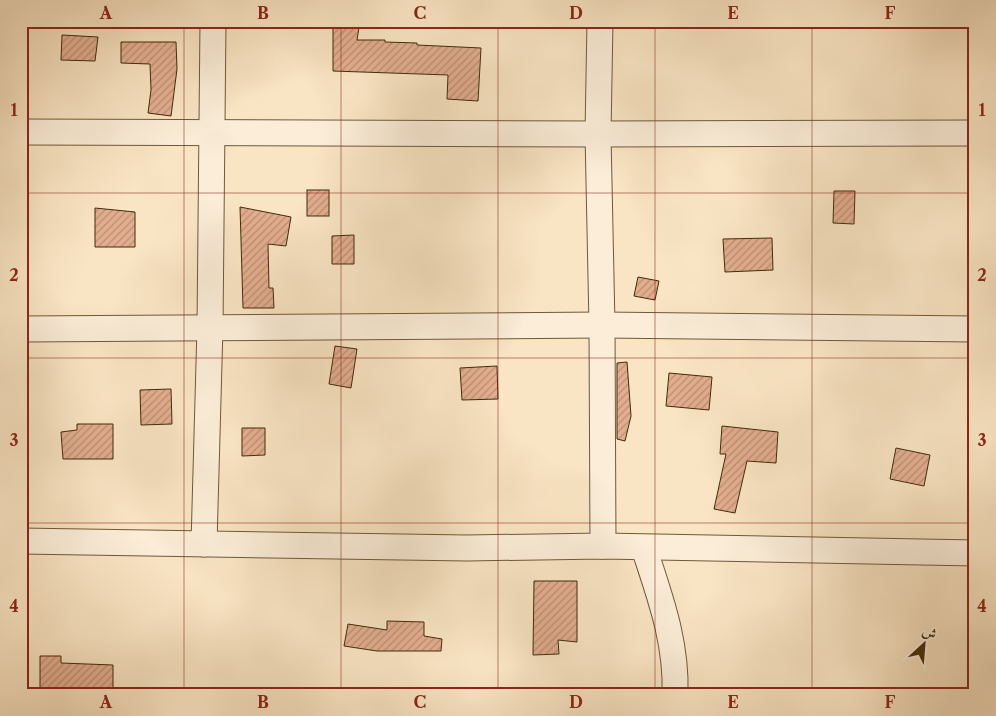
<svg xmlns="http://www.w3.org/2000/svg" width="996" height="716" font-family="'Libre Caslon Text',Amiri,serif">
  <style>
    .building { fill: url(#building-hatch); stroke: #412b0b }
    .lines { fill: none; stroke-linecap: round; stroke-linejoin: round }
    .minor-casing { stroke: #6f5939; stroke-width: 27 }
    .minor { stroke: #fbedd8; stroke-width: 25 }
    .grid { fill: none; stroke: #8f2418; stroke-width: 1; stroke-opacity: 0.55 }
    .neatline { fill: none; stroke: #8f2418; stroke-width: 2 }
    .grid-label { font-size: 16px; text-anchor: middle; font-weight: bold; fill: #8f2418 }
  </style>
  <defs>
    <pattern id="building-hatch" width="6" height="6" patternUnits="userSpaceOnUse" patternTransform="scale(1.25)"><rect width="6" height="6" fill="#e3ae8f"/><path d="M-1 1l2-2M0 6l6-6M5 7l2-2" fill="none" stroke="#ba8e73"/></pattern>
  </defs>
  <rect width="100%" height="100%" fill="#f9e4c3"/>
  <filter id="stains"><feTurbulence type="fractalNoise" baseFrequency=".004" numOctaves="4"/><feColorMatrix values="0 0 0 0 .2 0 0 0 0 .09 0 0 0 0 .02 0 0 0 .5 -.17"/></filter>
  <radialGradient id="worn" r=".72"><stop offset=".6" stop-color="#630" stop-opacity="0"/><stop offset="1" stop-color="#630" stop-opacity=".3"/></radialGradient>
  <!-- building -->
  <g class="building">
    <polygon points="333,21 360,21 357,40 385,40 385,42 417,43 417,45 481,48 478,101 447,99 448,75 333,71"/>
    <polygon points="62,35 98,37 95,61 61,60"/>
    <polygon points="121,42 176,42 177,69 171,116 148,113 151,90 150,64 121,63"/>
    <rect x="307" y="190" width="22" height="26"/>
    <polygon points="834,191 855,191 854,224 833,223"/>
    <polygon points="240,207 291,217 286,246 268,244 269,288 273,288 274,308 243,308"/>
    <polygon points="95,208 135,212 135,247 95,247"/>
    <polygon points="354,235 354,264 332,264 332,236"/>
    <polygon points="772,238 773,270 725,272 723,239"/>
    <polygon points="638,277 659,281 655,300 634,296"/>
    <polygon points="335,346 357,349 351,388 329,384"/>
    <polygon points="627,362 631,416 625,441 617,439 617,363"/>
    <polygon points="497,366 498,399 462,400 460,368"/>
    <polygon points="669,373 712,377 709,410 666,406"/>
    <polygon points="171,389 172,424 141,425 140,390"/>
    <polygon points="77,424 113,424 113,459 63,459 61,432 77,430"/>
    <polygon points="722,426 778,432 776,463 747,461 735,513 714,509 726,454 720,454"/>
    <polygon points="242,428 265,428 265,455 242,456"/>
    <polygon points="896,448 930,455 924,486 890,479"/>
    <polygon points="534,581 577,581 577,642 558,640 559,654 533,655"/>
    <polygon points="387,621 424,622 424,636 442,639 441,651 377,651 344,646 348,624 387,630"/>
    <polygon points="40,656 61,656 61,663 113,665 113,695 85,695 85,688 40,688"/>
  </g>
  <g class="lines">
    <!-- minor casing -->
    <g class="minor-casing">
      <g id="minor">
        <polyline points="600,21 598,134 602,325 603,546"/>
        <polyline points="21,132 598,134 975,133"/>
        <polyline points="21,329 602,325 975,329"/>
        <polyline points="21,541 467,548 603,546 975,553"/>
        <polyline points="204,544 210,327 213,21"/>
        <path d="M644,548C660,597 677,642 675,695"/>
      </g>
    </g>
    <!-- minor -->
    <use href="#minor" class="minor"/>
  </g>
  <!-- grid -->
  <path class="grid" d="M184,21V695M341,21V695M498,21V695M655,21V695M812,21V695M21,193H975M21,358H975M21,523H975"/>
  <!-- margin -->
  <rect width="996" height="716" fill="none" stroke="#f9e4c3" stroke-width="55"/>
  <!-- north arrow -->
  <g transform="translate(924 644) rotate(26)" stroke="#fbedd8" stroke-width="4" paint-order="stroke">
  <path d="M0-4L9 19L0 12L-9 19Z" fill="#412b0b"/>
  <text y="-8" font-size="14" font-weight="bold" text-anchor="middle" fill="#412b0b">ش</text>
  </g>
  <rect x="28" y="28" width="940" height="660" class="neatline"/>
  <g class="grid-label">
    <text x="106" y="19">A</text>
    <text x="263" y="19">B</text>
    <text x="420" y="19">C</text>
    <text x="576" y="19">D</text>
    <text x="733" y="19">E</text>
    <text x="890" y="19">F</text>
    <text x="14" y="116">1</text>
    <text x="982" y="116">1</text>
    <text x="14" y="281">2</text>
    <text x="982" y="281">2</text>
    <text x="14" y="446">3</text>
    <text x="982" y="446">3</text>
    <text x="14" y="612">4</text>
    <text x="982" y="612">4</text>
    <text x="106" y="708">A</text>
    <text x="263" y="708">B</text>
    <text x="420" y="708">C</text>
    <text x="576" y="708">D</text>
    <text x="733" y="708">E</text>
    <text x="890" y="708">F</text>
  </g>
  <rect width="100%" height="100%" filter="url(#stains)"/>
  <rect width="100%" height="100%" fill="url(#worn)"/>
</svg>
